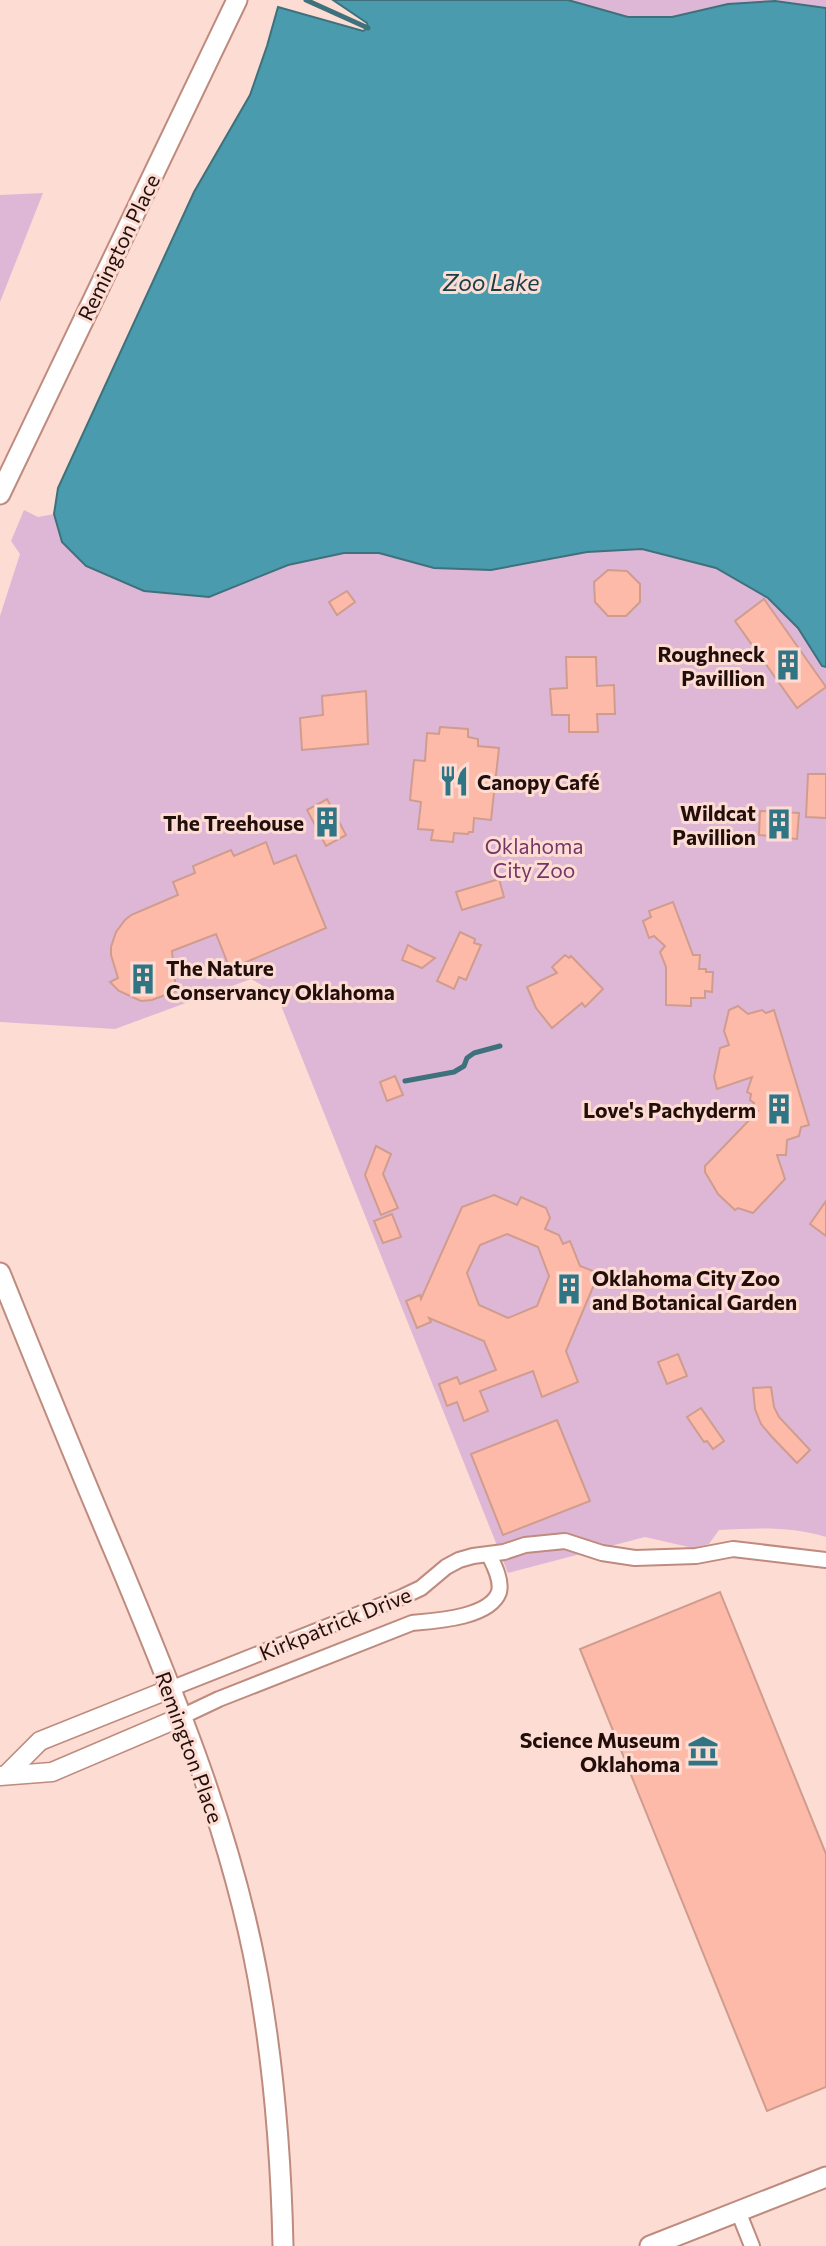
<svg xmlns="http://www.w3.org/2000/svg" width="826" height="2246" font-family="Commissioner,sans-serif">
  <style>
    .green { fill: #dfb7d6 }
    .water { fill: #4a9bad; stroke: #3e717c; stroke-width: 2 }
    .lines { fill: none; stroke-linecap: round; stroke-linejoin: round }
    .stream { stroke: #3e717c; stroke-width: 5 }
    .building { fill: #febaa9; stroke: #cf9c8e; stroke-width: 2; fill-rule: evenodd }
    .minor-casing { stroke: #be8b7e; stroke-width: 18 }
    .tertiary-casing { stroke: #be8b7e; stroke-width: 21 }
    .secondary-casing { stroke: #be8b7e; stroke-width: 23 }
    .minor { stroke: #fff; stroke-width: 14 }
    .tertiary { stroke: #fff; stroke-width: 18 }
    .secondary { stroke: #fff; stroke-width: 19 }
    .labels { text-anchor: middle; dominant-baseline: central; stroke-width: 6; stroke-linejoin: round; paint-order: stroke }
    .street-label { font-size: 21px; fill: #220f0b; stroke: #fddcd3 }
    .poi-label { font-size: 21px; font-weight: bold; fill: #220f0b; stroke: #fddcd3; text-anchor: end }
    .park-label { font-size: 21px; fill: #753569; stroke: #fddcd3 }
    .water-label { font-size: 23px; font-style: italic; fill: #183e47; stroke: #fddcd3 }
  </style>
  <rect width="100%" height="100%" fill="#fddcd3"/>
  <!-- green -->
  <g class="green">
    <polygon points="568,0 826,0 826,8 775,1 728,4 672,17 628,17"/>
    <polygon points="43,193 0,302 0,195"/>
    <path d="M24,510L38,517L54,514L62,542L86,566L144,591L209,597L288,565L344,553H379L434,568L587,552L642,549L716,568L768,598L798,628L822,666L826,667V1537C792,1526 754,1528 719,1530L709,1544L693,1548L645,1537L508,1573L276,993L251,979L115,1029L0,1022V616L20,554L11,541Z"/>
  </g>
  <!-- water -->
  <polygon class="water" points="333,0 568,0 628,17 672,17 728,4 775,1 826,8 826,667 822,666 798,628 768,598 716,568 642,549 587,552 491,570 434,568 379,553 344,553 288,565 209,597 144,591 86,566 62,542 54,514 58,488 194,192 250,95 267,46 278,7 363,31 368,28 367,23"/>
  <g class="lines">
    <!-- stream -->
    <g class="stream">
      <polyline points="306,0 368,28"/>
      <polyline points="405,1081 454,1072 464,1066 467,1058 474,1053 500,1046"/>
    </g>
  </g>
  <!-- building -->
  <g class="building">
    <polygon points="608,570 627,571 640,584 640,602 626,616 608,616 595,602 594,582"/>
    <polygon points="347,591 355,602 337,615 329,602"/>
    <polygon points="764,599 826,687 797,708 735,621"/>
    <polygon points="566,657 596,657 597,686 614,685 615,714 597,714 598,732 569,732 569,715 552,715 550,689 567,688"/>
    <polygon points="366,691 368,744 302,750 300,718 323,715 322,696"/>
    <polygon points="440,727 468,729 468,737 478,739 478,746 499,748 491,820 474,818 473,832 469,832 468,834 454,833 453,842 431,840 433,830 418,829 421,802 410,800 414,760 425,761 427,733 439,734"/>
    <polygon points="808,774 826,774 826,818 806,817"/>
    <polygon points="327,799 346,835 326,846 307,810"/>
    <polygon points="760,811 799,813 797,839 759,835"/>
    <polygon points="266,842 274,864 296,855 326,928 230,969 216,934 172,951 176,991 152,1000 141,1001 119,991 110,982 118,978 111,955 111,947 116,932 125,920 131,915 178,895 173,882 195,873 193,866 231,850 234,856"/>
    <polygon points="499,879 504,897 462,910 456,892"/>
    <polygon points="673,902 693,955 700,955 699,969 706,969 706,972 713,972 712,992 705,991 705,998 691,998 691,1006 666,1005 666,967 660,952 665,946 654,936 649,938 643,921 651,917 649,911"/>
    <polygon points="460,932 475,939 474,943 481,945 466,980 459,977 454,989 437,981"/>
    <polygon points="408,945 415,949 435,958 422,968 402,960"/>
    <polygon points="565,955 569,958 571,956 603,989 585,1007 582,1003 552,1028 536,1008 527,987 557,973 552,967"/>
    <polygon points="738,1006 748,1014 762,1010 766,1013 774,1010 809,1125 801,1127 799,1136 787,1140 786,1155 777,1155 785,1179 753,1213 738,1208 735,1210 718,1194 705,1172 705,1166 758,1111 752,1107 754,1103 750,1100 751,1094 747,1092 752,1077 717,1089 714,1077 720,1048 729,1045 724,1031 729,1010"/>
    <polygon points="395,1076 403,1095 387,1101 380,1082"/>
    <polygon points="376,1146 391,1154 383,1174 398,1208 381,1215 365,1175"/>
    <path d="M494,1195L517,1205L521,1197L546,1208L550,1218L545,1229L559,1235L563,1244L570,1241L580,1266L593,1271L596,1280L566,1351L578,1382L542,1397L533,1371L480,1391L488,1411L464,1421L457,1402L447,1406L439,1384L457,1377L460,1384L496,1370L484,1341L429,1318L431,1322L417,1328L406,1301L420,1295L421,1299L462,1207ZM507,1234L538,1247L549,1276L537,1306L508,1318L479,1305L467,1273L480,1245Z"/>
    <polygon points="826,1201 826,1236 810,1224"/>
    <polygon points="392,1214 401,1237 383,1243 374,1221"/>
    <polygon points="678,1354 687,1376 667,1384 658,1362"/>
    <polygon points="771,1387 774,1407 779,1417 810,1450 797,1463 772,1437 761,1424 755,1409 753,1388"/>
    <polygon points="701,1408 724,1441 713,1449 707,1441 704,1442 687,1417"/>
    <polygon points="557,1420 590,1501 503,1535 471,1454"/>
    <polygon points="720,1592 826,1854 826,2087 767,2111 580,1649"/>
  </g>
  <g class="lines">
    <!-- minor casing -->
    <g class="minor-casing">
      <g id="minor">
        <polyline points="170,1689 402,1597 421,1588 446,1567 459,1560 473,1556 504,1552 525,1545 565,1541 602,1553 635,1558 696,1556 733,1549 826,1560"/>
        <path d="M181,1717L219,1699L412,1623C434,1621 490,1618 499,1592C502,1580 494,1565 489,1555"/>
        <polyline points="738,2211 752,2246"/>
      </g>
    </g>
    <!-- tertiary casing -->
    <g class="tertiary-casing">
      <g id="tertiary">
        <polyline points="7,1774 40,1741 170,1689"/>
        <polyline points="0,1776 52,1772 181,1717"/>
      </g>
    </g>
    <!-- secondary casing -->
    <g class="secondary-casing">
      <g id="secondary">
        <polyline points="0,494 237,0"/>
        <path d="M0,1273C39,1370 78,1466 119,1562C175,1696 232,1834 258,1978C274,2067 281,2155 283,2246"/>
        <polyline points="650,2246 826,2177"/>
      </g>
    </g>
    <!-- minor -->
    <use href="#minor" class="minor"/>
    <!-- tertiary -->
    <use href="#tertiary" class="tertiary"/>
    <!-- secondary -->
    <use href="#secondary" class="secondary"/>
  </g>
  <!-- icons -->
  <defs>
    <g id="building-bare" transform="scale(2.415)"><path d="M-4-6H4V6H1V3H-1V6H-4ZM-2.5-4.3h1.7v1.8h-1.7ZM.8-4.3h1.7v1.8H.8ZM-2.5-1h1.7V.8h-1.7ZM.8-1h1.7V.8H.8Z" fill="#307584" stroke="#fddcd3" stroke-width="2.5" paint-order="stroke"/></g>
    <g id="restaurant-bare" transform="scale(2.415)"><path d="M-5-6h1v4h1v-4h1v4h1v-4h1v5L-1.5 .5V6h-2V.5L-5-1ZM5-6V6H3V1.5H1.5Q1.5-4 5-6Z" fill="#307584" stroke="#fddcd3" stroke-width="2.5" paint-order="stroke"/></g>
    <g id="museum-bare" transform="scale(2.415)"><path d="M0-6L6-3V-2H-6V-3ZM-5-1h2V3h-2ZM-1-1h2V3h-2ZM3-1h2V3H3ZM-6 4H6V6H-6Z" fill="#307584" stroke="#fddcd3" stroke-width="2.5" paint-order="stroke"/></g>
  </defs>
  <g fill-rule="evenodd">
    <use href="#building-bare" x="788" y="665"/>
    <use href="#restaurant-bare" x="454" y="781"/>
    <use href="#building-bare" x="327" y="822"/>
    <use href="#building-bare" x="779" y="824"/>
    <use href="#building-bare" x="143" y="979"/>
    <use href="#building-bare" x="779" y="1109"/>
    <use href="#building-bare" x="569" y="1289"/>
    <use href="#museum-bare" x="703" y="1751"/>
  </g>
  <g class="labels">
    <!-- street labels -->
    <g class="street-label">
      <text transform="translate(118 247) rotate(-64)">Remington Place</text>
      <text transform="translate(335 1623) rotate(-22)">Kirkpatrick Drive</text>
      <text transform="translate(190 1747) rotate(70)">Remington Place</text>
    </g>
    <!-- poi labels -->
    <g class="poi-label">
      <text x="765" y="653">Roughneck<tspan x="765" dy="24">Pavillion</tspan></text>
      <text x="477" y="781" text-anchor="start">Canopy Café</text>
      <text x="756" y="812">Wildcat<tspan x="756" dy="24">Pavillion</tspan></text>
      <text x="304" y="822">The Treehouse</text>
      <text x="166" y="967" text-anchor="start">The Nature<tspan x="166" dy="24">Conservancy Oklahoma</tspan></text>
      <text x="756" y="1109">Love's Pachyderm</text>
      <text x="592" y="1277" text-anchor="start">Oklahoma City Zoo<tspan x="592" dy="24">and Botanical Garden</tspan></text>
      <text x="680" y="1739">Science Museum<tspan x="680" dy="24">Oklahoma</tspan></text>
    </g>
    <!-- park labels -->
    <g class="park-label">
      <text x="534" y="845">Oklahoma<tspan x="534" dy="24">City Zoo</tspan></text>
    </g>
    <!-- water labels -->
    <g class="water-label">
      <text x="491" y="282">Zoo Lake</text>
    </g>
  </g>
</svg>
